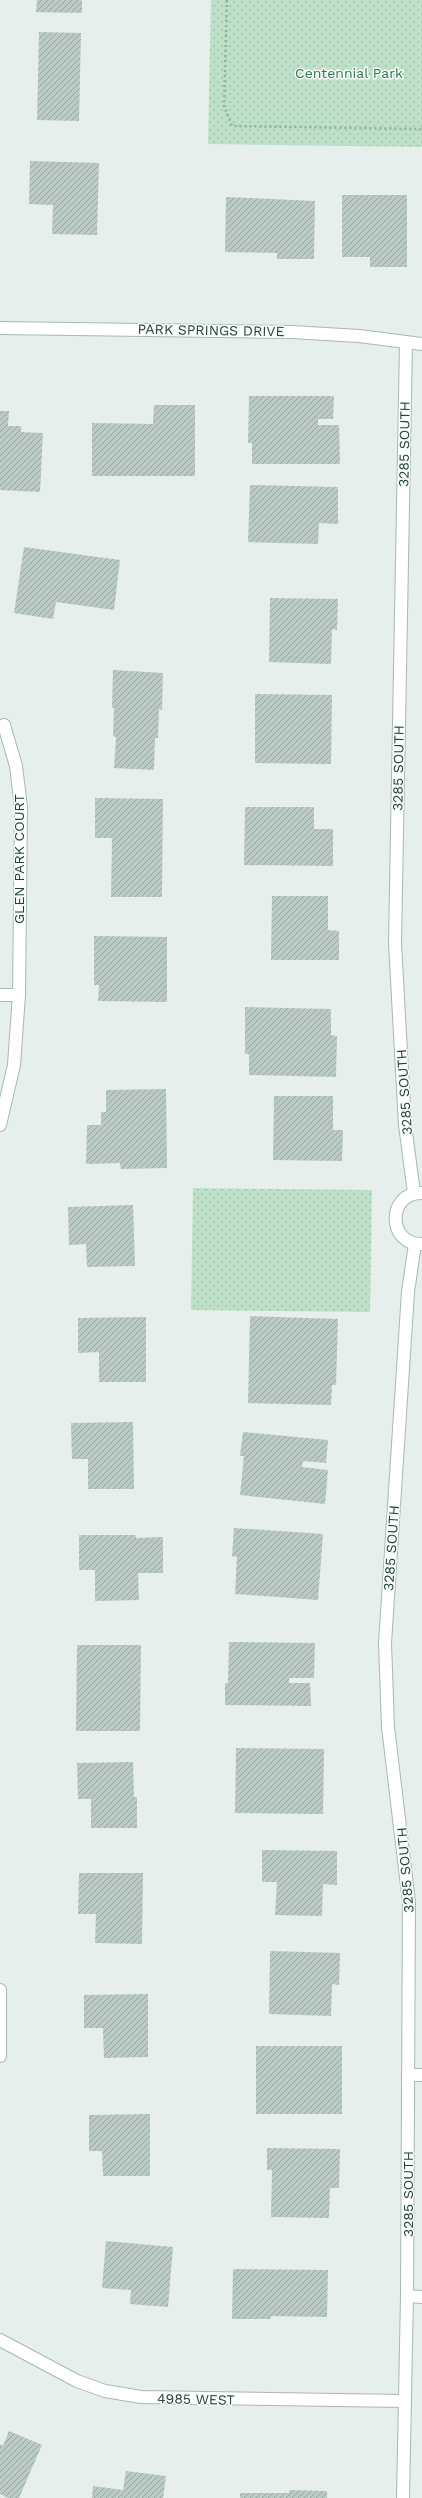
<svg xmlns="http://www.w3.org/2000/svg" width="422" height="2498" font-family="'Work Sans',sans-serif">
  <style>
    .park { fill: url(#park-dots) }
    .building { fill: url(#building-hatch) }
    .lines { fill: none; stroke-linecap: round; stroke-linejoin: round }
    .lane-casing { stroke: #a8b8b2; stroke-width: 14 }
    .street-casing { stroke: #a8b8b2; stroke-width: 14 }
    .path { stroke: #86b3a5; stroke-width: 2.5; stroke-dasharray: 2 3; stroke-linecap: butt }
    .lane { stroke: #fff; stroke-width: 12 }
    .street { stroke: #fff; stroke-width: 12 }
    .labels { text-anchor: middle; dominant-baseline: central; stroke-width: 3; stroke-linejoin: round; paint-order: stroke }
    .park-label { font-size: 14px; fill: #2d7a4b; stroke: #f7fbf9 }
    .street-label { font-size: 14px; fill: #24423a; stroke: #f7fbf9 }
  </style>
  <defs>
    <pattern id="park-dots" width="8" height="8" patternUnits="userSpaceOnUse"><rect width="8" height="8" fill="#bfe0c8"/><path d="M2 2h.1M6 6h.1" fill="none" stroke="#a4c1ad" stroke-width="1.8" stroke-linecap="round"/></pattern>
    <pattern id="building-hatch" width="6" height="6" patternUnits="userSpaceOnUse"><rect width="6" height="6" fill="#bbcac4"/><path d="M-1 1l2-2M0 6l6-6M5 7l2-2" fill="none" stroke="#98a6a0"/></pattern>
  </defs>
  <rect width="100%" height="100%" fill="#e6efeb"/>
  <!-- park -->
  <g class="park">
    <polygon points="211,0 422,0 422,147 208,144"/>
    <polygon points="193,1188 372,1190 370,1312 191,1310"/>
  </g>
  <!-- building -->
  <g class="building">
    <polygon points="37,0 82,0 82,13 36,12"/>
    <polygon points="39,32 81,33 79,121 37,120"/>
    <polygon points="30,161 99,163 97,235 52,234 53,205 29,204"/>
    <polygon points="342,195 407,195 407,267 370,267 370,257 342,257"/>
    <polygon points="226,197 315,201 314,259 277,259 277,253 225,252"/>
    <polygon points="249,396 334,396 333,419 318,419 318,425 339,425 340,464 252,464 252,443 248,443"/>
    <polygon points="154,405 195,405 195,476 92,476 92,423 153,424"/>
    <polygon points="0,411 9,411 8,426 21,426 21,432 43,433 40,492 0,490"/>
    <polygon points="250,485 338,487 338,524 319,523 318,544 248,542"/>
    <polygon points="24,547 120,560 114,610 56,602 53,619 14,613"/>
    <polygon points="270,598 338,599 337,630 332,629 331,664 269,662"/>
    <polygon points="113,670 163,673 162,710 159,709 158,738 155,738 154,770 114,768 116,737 113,736 114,708 112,708"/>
    <polygon points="255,694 332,695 331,764 255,763"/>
    <polygon points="95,798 163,799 162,897 111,897 112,838 95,838"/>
    <polygon points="245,807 314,807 314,829 333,829 333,866 244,865"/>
    <polygon points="272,896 328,896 328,930 339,931 339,960 271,960"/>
    <polygon points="94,936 167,937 167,1002 98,1001 99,985 94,985"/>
    <polygon points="245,1007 331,1009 331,1035 337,1036 336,1077 249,1075 249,1054 245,1054"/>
    <polygon points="166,1089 167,1168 121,1169 120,1163 86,1164 87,1125 101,1125 101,1112 106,1112 106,1090"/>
    <polygon points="274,1096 333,1096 333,1130 343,1130 342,1161 273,1160"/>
    <polygon points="133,1205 135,1266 87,1267 86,1244 69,1245 68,1207"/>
    <polygon points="250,1316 338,1319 336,1385 332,1385 331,1405 248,1403"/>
    <polygon points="146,1317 146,1382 99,1382 99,1352 78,1353 78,1318"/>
    <polygon points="133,1422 134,1489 88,1489 88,1459 72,1459 71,1423"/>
    <polygon points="243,1432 328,1440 326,1463 303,1461 302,1467 328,1470 325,1504 240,1495 244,1456 240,1456"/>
    <polygon points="234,1528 323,1534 318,1600 235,1594 237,1557 232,1556"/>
    <polygon points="79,1535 136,1535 136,1538 163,1537 163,1573 138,1573 139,1600 95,1601 95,1570 79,1570"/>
    <polygon points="229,1642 315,1643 314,1678 289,1678 289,1683 310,1683 311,1706 225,1705 225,1683 228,1683"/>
    <polygon points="77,1645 141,1645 140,1731 76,1731"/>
    <polygon points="236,1748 324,1749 323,1814 235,1813"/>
    <polygon points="133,1762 134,1797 137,1797 137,1828 91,1828 91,1799 78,1799 77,1763"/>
    <polygon points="262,1850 337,1851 337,1885 323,1884 322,1916 275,1915 277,1882 262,1882"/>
    <polygon points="79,1873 143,1873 142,1944 95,1943 96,1914 78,1914"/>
    <polygon points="270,1951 340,1953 339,1985 332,1984 331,2016 269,2014"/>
    <polygon points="148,1994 148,2057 104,2058 103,2028 84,2028 84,1995"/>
    <rect x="256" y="2046" width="86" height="68"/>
    <polygon points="150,2114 150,2176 103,2176 102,2151 89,2151 89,2115"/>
    <polygon points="267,2148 340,2149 339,2188 330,2188 329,2218 271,2217 272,2170 267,2170"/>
    <polygon points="106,2241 173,2247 168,2307 130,2304 131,2290 102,2288"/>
    <polygon points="233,2269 328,2270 327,2317 271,2316 271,2319 232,2319"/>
    <polygon points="9,2431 42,2445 19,2498 8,2498 0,2494 0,2444 3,2446"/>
    <polygon points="126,2471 166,2476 163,2498 92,2498 93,2486 123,2490"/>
    <polygon points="289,2490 327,2491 327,2498 240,2498 240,2493 289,2493"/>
  </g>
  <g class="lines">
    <!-- lane casing -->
    <g class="lane-casing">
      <polyline id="lane" points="407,2296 422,2297"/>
    </g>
    <!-- street casing -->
    <g class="street-casing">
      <g id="street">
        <polyline points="0,328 292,332 359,336 422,344"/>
        <polyline points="406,342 395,943 405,1125 414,1193"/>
        <polyline points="0,995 19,995"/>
        <polyline points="0,1125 14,1065 19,995 21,807 16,766 4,725"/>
        <path d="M421,1193C387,1193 387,1245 422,1244"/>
        <polyline points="0,1990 0,2056"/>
        <polyline points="408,2075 422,2075"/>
        <polyline points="0,2340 77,2381 105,2391 141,2397 405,2401"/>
        <polyline points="403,2498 407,2296 409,1902 388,1727 385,1643 408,1292 415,1244"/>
      </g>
    </g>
    <!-- path -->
    <polyline class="path" points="227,0 224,106 232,126 422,129"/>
    <!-- lane -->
    <use href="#lane" class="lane"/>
    <!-- street -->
    <use href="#street" class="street"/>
  </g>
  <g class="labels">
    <!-- park labels -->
    <g class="park-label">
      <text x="349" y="73">Centennial Park</text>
    </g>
    <!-- street labels -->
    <g class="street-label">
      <text transform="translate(211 330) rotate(1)">PARK SPRINGS DRIVE</text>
      <text transform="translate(404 444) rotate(-89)">3285 SOUTH</text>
      <text transform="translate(398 768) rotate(-89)">3285 SOUTH</text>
      <text transform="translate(19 859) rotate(-90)">GLEN PARK COURT</text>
      <text transform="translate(404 1092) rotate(-94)">3285 SOUTH</text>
      <text transform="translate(391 1548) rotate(-86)">3285 SOUTH</text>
      <text transform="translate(405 1870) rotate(-95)">3285 SOUTH</text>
      <text transform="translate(408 2194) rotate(-90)">3285 SOUTH</text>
      <text transform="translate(196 2399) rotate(1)">4985 WEST</text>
    </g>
  </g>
</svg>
